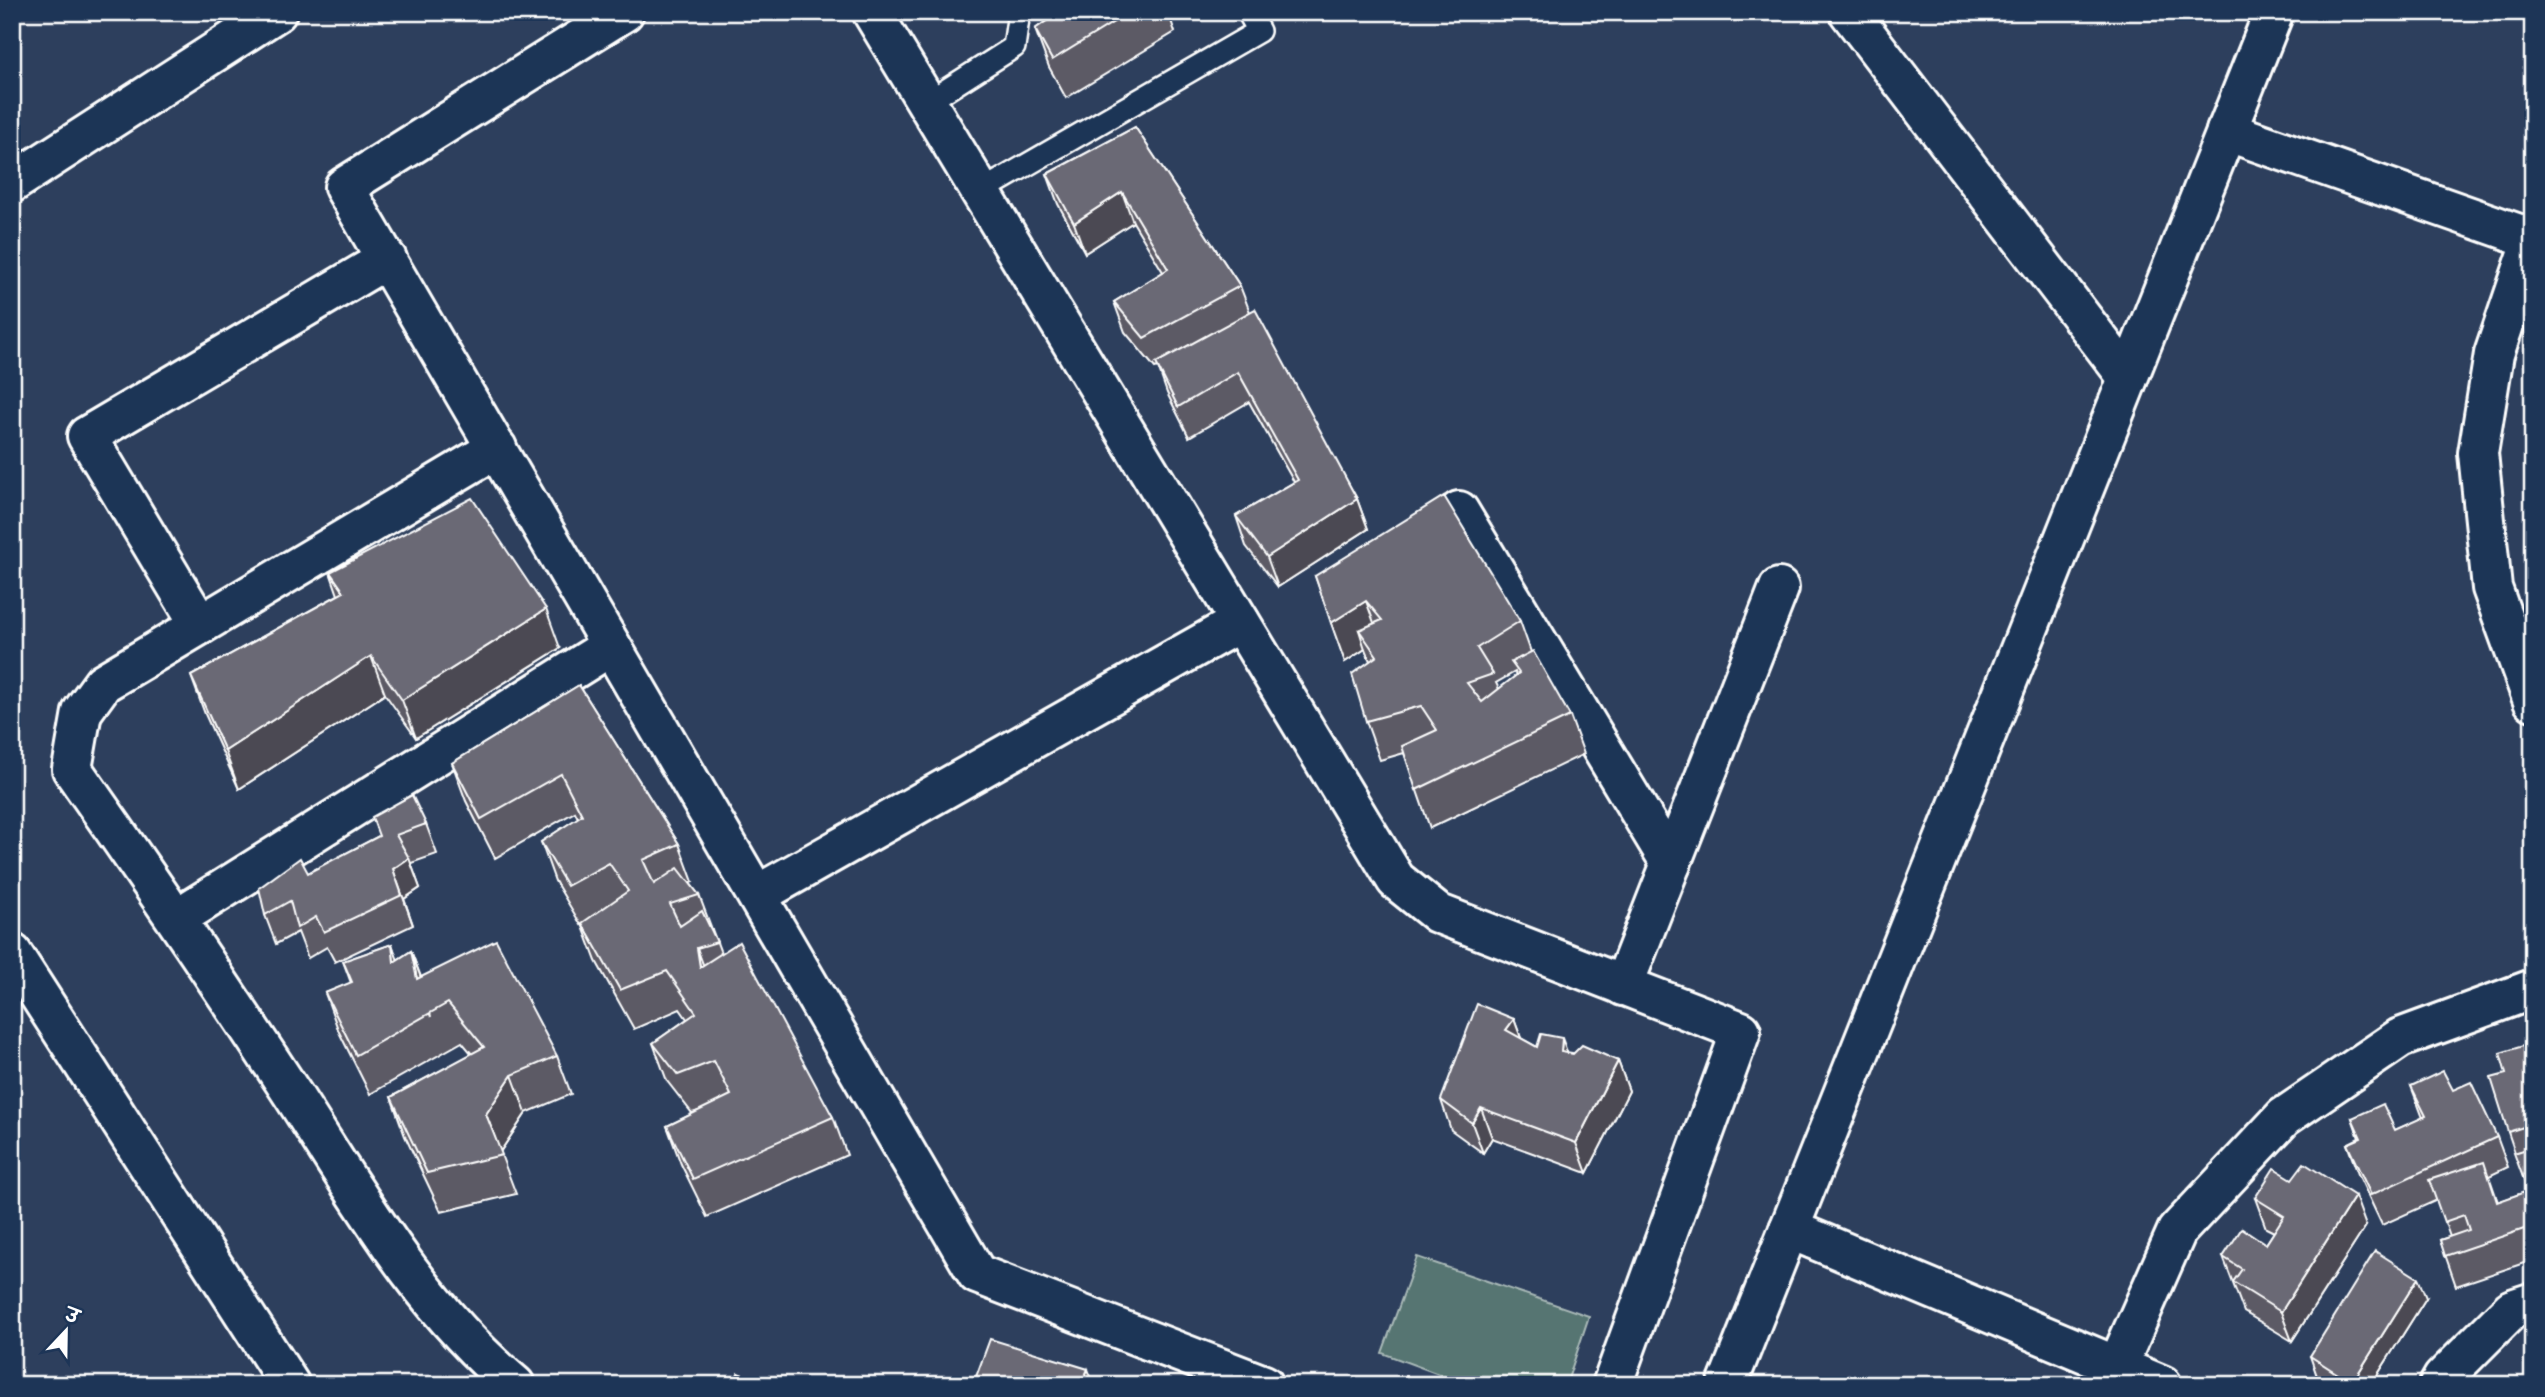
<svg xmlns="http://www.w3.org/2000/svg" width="2545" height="1397" font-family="'Shantell Sans','Playpen Sans Deva',sans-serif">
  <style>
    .green { fill: #567472; stroke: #aabab8; stroke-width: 2 }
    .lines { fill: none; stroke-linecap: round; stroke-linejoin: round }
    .service-casing { stroke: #fff; stroke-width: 26 }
    .minor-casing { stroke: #fff; stroke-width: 44 }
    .tertiary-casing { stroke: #fff; stroke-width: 44 }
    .service { stroke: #1d3557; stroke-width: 21 }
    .minor { stroke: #1d3557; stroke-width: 38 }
    .tertiary { stroke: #1d3557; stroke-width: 38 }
    .wall { fill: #5c5a65; stroke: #fff; stroke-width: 2; fill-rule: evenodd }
    .shaded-wall { fill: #4b4a52; stroke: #fff; stroke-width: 2 }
    .building { fill: #6b6975; stroke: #fff; stroke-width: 2 }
  </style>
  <rect width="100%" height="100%" fill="#2d3f5d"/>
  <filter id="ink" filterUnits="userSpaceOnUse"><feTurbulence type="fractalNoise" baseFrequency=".0143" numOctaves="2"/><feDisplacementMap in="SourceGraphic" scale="14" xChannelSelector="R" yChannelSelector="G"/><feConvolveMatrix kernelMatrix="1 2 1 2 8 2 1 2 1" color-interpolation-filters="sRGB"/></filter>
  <g filter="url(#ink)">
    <!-- green -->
    <polygon class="green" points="1417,1257 1589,1316 1566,1385 1468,1385 1382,1353"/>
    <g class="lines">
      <!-- service casing -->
      <g class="service-casing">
        <g id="service">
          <polyline points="926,103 1014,47 1019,12"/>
          <polyline points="980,192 1259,31 1248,12"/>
        </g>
      </g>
      <!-- minor casing -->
      <g class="minor-casing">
        <g id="minor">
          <polyline points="624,12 344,187 977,1274 1264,1385"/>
          <polyline points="872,12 1396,880 1437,913 1741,1031 1612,1385"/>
          <polyline points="1849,12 2128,378"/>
          <polyline points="2226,131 2533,239"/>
          <polyline points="2533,239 2494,354 2478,453 2492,588 2533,701"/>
          <path d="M497,448L103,683L82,712L72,769C148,877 221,985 293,1095C359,1197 421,1307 515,1385"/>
          <polyline points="1459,511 1671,864"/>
          <polyline points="200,625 87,436 387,259"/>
          <polyline points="757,895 1240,622"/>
          <polyline points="177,918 611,646"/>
          <polyline points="1623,986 1779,588"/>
          <polyline points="1789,1229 2162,1385"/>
          <polyline points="1727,1385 2274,12"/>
          <polyline points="2109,1385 2177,1231 2284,1117 2400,1038 2533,989"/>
          <polyline points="2439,1385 2443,1378 2512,1309 2533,1302"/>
        </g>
      </g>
      <!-- tertiary casing -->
      <g class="tertiary-casing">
        <g id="tertiary">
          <polyline points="12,183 277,12"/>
          <polyline points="12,953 290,1385"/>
        </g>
      </g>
      <!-- service -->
      <use href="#service" class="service"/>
      <!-- minor -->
      <use href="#minor" class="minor"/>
      <!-- tertiary -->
      <use href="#tertiary" class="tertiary"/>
    </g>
    <!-- wall -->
    <g class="wall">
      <polygon points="1044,12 1168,12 1175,32 1066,98 1049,67 1035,29 1049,19"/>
      <polygon points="1135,127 1240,286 1250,312 1357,499 1368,529 1278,587 1246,546 1236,516 1294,482 1249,402 1189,437 1167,393 1158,367 1155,368 1125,332 1114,302 1163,272 1133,222 1085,253 1058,204 1047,174"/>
      <polygon points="330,572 560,648 416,738 385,694 239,789 205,714 191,676 338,595"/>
      <path d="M1315,576L1520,621L1531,652L1570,716L1584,754L1430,828L1404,753L1380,760L1366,721L1370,661L1365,649L1345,662ZM1515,672L1516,676L1499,689L1496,683Z"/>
      <polygon points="579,685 679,844 693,882 690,883 699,895 721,953 833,1117 847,1155 707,1217 681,1164 667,1126 699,1111 692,1113 667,1081 653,1043 687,1019 680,1009 634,1029 596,961 582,924 581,925 555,881 541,842 578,818 575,812 495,858 466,801 452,763"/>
      <polygon points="426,824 437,854 411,863 420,888 404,899 413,925 335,962 327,947 308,958 298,932 276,944 265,915 308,873 379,836"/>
      <polygon points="392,944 397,960 411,951 421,977 557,1056 571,1094 526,1113 500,1152 516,1194 441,1212 405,1136 391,1097 472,1054 462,1042 370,1094 339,1032 325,993 351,983 343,961"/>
      <polygon points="1514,1019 1521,1038 1537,1047 1618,1061 1629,1091 1587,1173 1492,1138 1483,1153 1451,1130 1441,1100"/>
      <polygon points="2533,1043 2533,1260 2456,1286 2440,1240 2450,1237 2437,1200 2382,1225 2358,1174 2347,1144 2359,1138 2352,1118 2395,1130 2423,1118 2411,1086 2453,1090 2497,1137 2508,1167 2489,1176 2498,1202 2528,1191 2508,1132"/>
      <polygon points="2255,1198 2366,1226 2292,1341 2244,1312 2223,1257 2266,1244 2274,1232 2266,1228"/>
      <polygon points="2426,1298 2371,1385 2330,1385 2317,1376 2310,1356"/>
    </g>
    <!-- shaded-wall -->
    <g class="shaded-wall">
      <polygon points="1122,192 1133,222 1085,253 1074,223"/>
      <polygon points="1357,499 1368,529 1278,587 1267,557"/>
      <polygon points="1366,601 1380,639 1359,630 1365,649 1345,662 1331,623"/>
      <polygon points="546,609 560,648 416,738 402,700"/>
      <polygon points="371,656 385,694 239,789 225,751"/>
      <polygon points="409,858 420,888 404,899 413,925 393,869"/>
      <polygon points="392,944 406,983 394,962"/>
      <polygon points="697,948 711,986 700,967"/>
      <polygon points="411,951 425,989 431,1017 417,979"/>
      <polygon points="1514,1019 1525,1049 1506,1030"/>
      <polygon points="1562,1038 1573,1068 1561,1052"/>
      <polygon points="1618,1061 1629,1091 1587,1173 1576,1143"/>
      <polygon points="512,1075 526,1113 500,1152 486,1114"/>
      <polygon points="1481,1108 1492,1138 1483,1153 1472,1123"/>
      <polygon points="2355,1196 2366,1226 2292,1341 2281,1312"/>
      <polygon points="2418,1278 2426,1298 2371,1385 2353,1385 2352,1383"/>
      <polygon points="1088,1369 1094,1385 1081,1385"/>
    </g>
    <!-- building -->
    <g class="building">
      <polygon points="1057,12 1130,12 1052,60 1035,29 1058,13"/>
      <polygon points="1135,127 1240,286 1144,338 1114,302 1168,269 1122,192 1074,223 1047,174"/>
      <polygon points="1255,309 1357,499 1267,557 1236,516 1298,480 1238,372 1178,407 1156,363"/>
      <polygon points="1444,496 1520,621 1477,648 1493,674 1467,683 1482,702 1519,673 1511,662 1533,651 1570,716 1416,790 1402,746 1437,730 1421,706 1366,721 1352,674 1377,656 1359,630 1382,620 1366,601 1331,623 1315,576"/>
      <polygon points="472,498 546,609 402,700 371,656 225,751 191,676 344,592 330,572"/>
      <polygon points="579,685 679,844 643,860 654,884 678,868 699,895 670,904 680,926 702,911 717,942 697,948 700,967 739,942 833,1117 693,1179 667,1126 731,1095 714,1061 678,1075 653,1043 696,1013 667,971 620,990 582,923 628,891 609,863 567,886 541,842 582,815 561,774 481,819 452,763"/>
      <polygon points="412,795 426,824 396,835 409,858 393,869 402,895 324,932 316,917 297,928 290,901 265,915 259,888 300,858 308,873 379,836 372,817"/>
      <polygon points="496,940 557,1056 512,1075 486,1114 502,1155 427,1173 391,1097 484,1047 448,1003 356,1055 325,993 352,982 343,961 392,944 394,962 411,951 417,979"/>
      <polygon points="1477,1004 1514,1019 1506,1030 1537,1047 1541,1034 1562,1038 1561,1052 1573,1054 1582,1045 1618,1061 1576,1143 1481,1108 1472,1123 1441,1100"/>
      <polygon points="2533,1043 2533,1124 2508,1132 2491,1078 2506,1074 2500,1053"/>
      <polygon points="2443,1071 2453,1090 2471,1082 2497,1137 2371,1195 2347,1144 2361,1138 2352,1118 2383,1104 2395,1130 2426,1116 2411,1086"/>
      <polygon points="2533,1147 2533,1226 2445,1256 2440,1240 2469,1230 2464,1215 2444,1222 2429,1180 2484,1162 2497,1202 2528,1191 2514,1153"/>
      <polygon points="2304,1163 2355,1196 2281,1312 2233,1282 2242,1269 2223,1257 2242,1228 2266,1244 2284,1216 2255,1198 2274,1168 2292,1179"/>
      <polygon points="2375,1251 2418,1278 2352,1383 2310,1356"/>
      <polygon points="990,1339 1088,1369 1081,1385 973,1385"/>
      <polygon points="738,1373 768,1385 733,1385"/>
    </g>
  </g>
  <!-- margin -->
  <rect width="2545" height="1397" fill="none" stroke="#1d3557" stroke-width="42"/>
  <rect x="21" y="21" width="2503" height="1355" fill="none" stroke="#fff" stroke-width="2.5" filter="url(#ink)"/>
  <!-- north arrow -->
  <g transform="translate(66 1331) rotate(22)" stroke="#1d3557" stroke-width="5" paint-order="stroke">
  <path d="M0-5L12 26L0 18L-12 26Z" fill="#ffffff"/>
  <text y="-10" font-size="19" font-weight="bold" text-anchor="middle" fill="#ffffff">उ</text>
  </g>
</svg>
